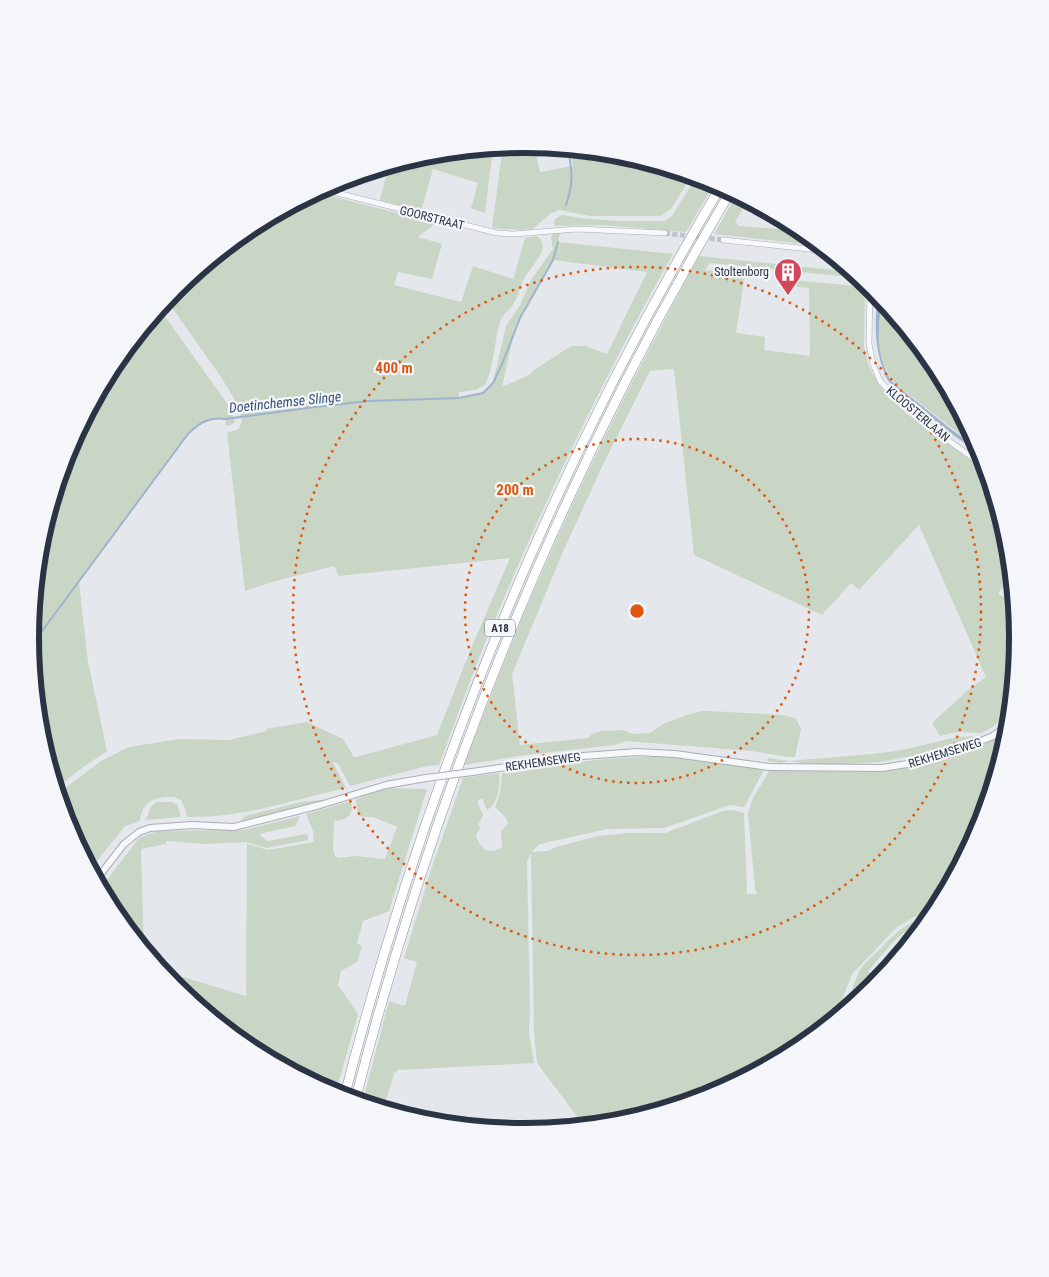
<svg xmlns="http://www.w3.org/2000/svg" width="1049" height="1277" font-family="'Roboto Condensed',sans-serif">
  <style>
    .green { fill: #c9d6c5; fill-rule: evenodd }
    .water { fill: #9fb4cc }
    .lines { fill: none; stroke-linecap: round; stroke-linejoin: round }
    .stream { stroke: #9fb4cc; stroke-width: 2 }
    .minor-tunnel { stroke: #bfc3cb; stroke-width: 5; stroke-dasharray: 5 2.5; stroke-linecap: butt }
    .minor-casing { stroke: #a9aeb7; stroke-width: 6 }
    .tertiary-casing { stroke: #a9aeb7; stroke-width: 8 }
    .motorway-casing { stroke: #8b94a3; stroke-width: 10 }
    .minor { stroke: #f7f8fa; stroke-width: 5 }
    .tertiary { stroke: #f7f8fa; stroke-width: 6 }
    .motorway { stroke: #fff; stroke-width: 9 }
    .tertiary-bridge-casing { stroke: #a9aeb7; stroke-width: 8; stroke-linecap: butt }
    .tertiary-bridge { stroke: #f7f8fa; stroke-width: 6 }
    .ring { fill: none; stroke: #df570f; stroke-width: 2.5; stroke-dasharray: 2.5 5 }
    .labels { text-anchor: middle; dominant-baseline: central; stroke-width: 4.5; stroke-linejoin: round; paint-order: stroke }
    .shield { fill: #f4f6f9; stroke: #676e7b; stroke-width: 1 }
    .shield-label { font-size: 11px; font-weight: bold; fill: #2b3445 }
    .street-label { font-size: 12px; fill: #2b3445; stroke: #f4f6f9 }
    .poi-label { font-size: 12px; fill: #2b3445; stroke: #f4f6f9; text-anchor: end }
    .water-label { font-size: 14px; font-style: italic; fill: #34527a; stroke: #f4f6f9 }
    .rim { fill: none; stroke: #2b3445; stroke-width: 6 }
    .centre { fill: #df570f; stroke: #f4f6f9; stroke-width: 2.5 }
    .ring-label { font-size: 15px; text-anchor: middle; font-weight: bold; fill: #df570f; stroke: #f4f6f9; stroke-width: 4.5; stroke-linejoin: round; paint-order: stroke }
  </style>
  <rect width="100%" height="100%" fill="#e4e7ec"/>
  <!-- green -->
  <g class="green">
    <polygon points="493,147 485,213 471,208 478,183 433,169 421,211 380,200 389,165 428,153"/>
    <polygon points="570,149 621,154 692,175 671,209 660,216 590,216 559,210 550,214 533,229 522,230 492,228 502,153 536,153 540,172 573,166"/>
    <polygon points="697,176 715,183 686,232 602,225 555,226 554,223 555,219 562,215 580,218 617,221 665,221 672,216"/>
    <path d="M315,192L436,223L418,237L442,244L432,279L398,272L394,285L461,302L473,266L513,279L525,238L536,236C555,247 528,268 523,281C519,290 518,298 512,306C507,312 501,316 499,325C494,344 494,367 485,385L476,390L459,392V398L483,393L493,383L506,326L520,305L531,280L553,249L551,238L553,233L560,232L558,242L673,254C607,371 548,493 496,617C475,665 458,715 439,765L427,766L350,786L338,764L332,761L346,788C292,800 243,818 187,817L184,806L181,800C176,797 172,796 166,797C150,798 142,805 140,821L125,826L90,870L68,827L57,794L101,761L129,747L180,739L229,740L267,731L266,729L307,722L343,739L354,757H356L437,735L472,646L510,558L339,576L334,566L272,582L245,591L227,433L239,429L242,421L239,407L221,377L166,299L175,289L250,227ZM553,260L647,272L607,354L585,346H571L531,372V374L502,387L514,332L520,318Z"/>
    <polygon points="737,194 748,200 735,222 739,226 804,231 822,246 714,234"/>
    <path d="M699,256L854,272L861,278L710,263L705,270L745,275L736,333L765,337L764,350L810,356L809,288L781,285L782,279L865,287L864,347L869,367L879,385L905,412L989,474L1010,542V549L1005,561L1008,562L1003,575L1009,578L1004,589L1001,588L998,594L1005,597L1017,615L1019,639L1012,707L994,726L982,733L956,732L940,736L932,723L969,689L986,677L919,525L859,590L851,583L822,615L694,555L674,369L650,371L600,471L562,554L512,674L520,745L588,738L592,734L601,731L623,730L634,734L650,733L663,724L687,715L702,711H709L784,715L796,719L801,729L795,757H788L751,751L626,741L615,745L525,755L464,765C489,700 514,635 542,572C589,464 643,359 699,256Z"/>
    <path d="M882,298L936,364L982,452L892,381C875,351 878,330 882,298Z"/>
    <path d="M159,308L231,409L235,422L233,424L226,426L225,419C209,417 200,422 188,434L79,582L88,662L107,751L79,770L56,789L39,735L30,639L40,542L68,449L114,364Z"/>
    <path d="M1010,729L981,828L935,913L921,915L912,918L896,928L852,974L844,994L840,1016L799,1050L713,1095L621,1124L585,1127L537,1063L534,1033L531,853L527,861L530,1012L529,1033L534,1063L398,1070L394,1074L383,1110L362,1104L389,1001L405,1006L417,962L404,958L431,870L463,778L499,773C500,786 499,803 487,810L482,798L477,801L483,815L478,825L481,828L476,834C478,847 489,857 502,847L501,832L508,823L505,817L495,807L500,793L502,773L507,772C562,764 616,755 671,757C701,759 732,765 762,769L764,770L744,807L730,805L664,828L607,829L540,844L531,852L548,851L556,847L598,836L627,833H665L723,811L732,810L744,813L747,894H757L755,888L748,813L753,798L771,768C813,770 857,775 898,769C915,767 931,762 947,757C969,751 992,743 1010,729Z"/>
    <polygon points="981,736 934,752 880,762 831,765 812,765 789,761 781,763 767,761 768,758 789,761 872,754 902,750 957,737"/>
    <path d="M388,788L427,789L389,911L363,921L357,943L362,946L357,962L341,971L338,985L358,1014L335,1095L250,1049L175,988L167,978L172,976L183,977L246,996L247,844L268,850L314,842L313,831L306,814L351,801C354,814 348,820 334,821L333,850L335,856L338,858L356,856L385,859L397,827L373,817H363L358,815L356,799Z"/>
    <polygon points="332,799 260,818 240,821 245,816 301,802"/>
    <polygon points="157,802 172,802 177,804 181,817 146,820 151,806"/>
    <polygon points="300,816 295,826 259,834 267,841 306,834 308,835 308,840 266,848 246,842 205,844 166,841 166,844 141,849 144,951 113,913 100,889 139,838 148,834 160,831 244,830"/>
    <path d="M933,917L926,925C904,924 886,951 872,966L868,972L884,977L874,988L847,1009C850,996 853,984 859,972C863,964 871,958 878,951C894,935 909,918 933,917Z"/>
  </g>
  <!-- water -->
  <path class="water" d="M878,293L882,298C878,330 875,351 891,381L952,430L982,451L984,456L950,433L889,382C874,355 874,323 878,293Z"/>
  <g class="lines">
    <!-- stream -->
    <g class="stream">
      <path d="M566,205C574,181 572,172 568,148"/>
      <path d="M31,646L188,434C200,422 209,417 225,419L315,407L369,401L459,398L483,393L493,383L503,362L520,318L553,260L558,242"/>
    </g>
    <!-- minor-tunnel -->
    <polyline class="minor-tunnel" points="665,233 723,240"/>
    <!-- minor casing -->
    <g class="minor-casing">
      <g id="minor">
        <polyline points="321,189 497,233 514,234 577,229 665,233"/>
        <polyline points="723,240 828,251"/>
        <polyline points="870,285 869,344 873,364 880,381 893,395 938,433 987,468"/>
      </g>
    </g>
    <!-- tertiary casing -->
    <g class="tertiary-casing">
      <g id="tertiary">
        <polyline points="472,772 583,756 637,752 675,754 769,767 882,768 920,762 962,749 993,736 1011,723"/>
        <polyline points="96,880 124,844 139,832 150,828 192,825 234,827 320,805 386,785 426,778"/>
      </g>
    </g>
    <!-- motorway casing -->
    <g class="motorway-casing">
      <g id="motorway">
        <path d="M344,1098C426,778 552,469 721,186"/>
        <path d="M355,1101C437,782 562,474 731,191"/>
      </g>
    </g>
    <!-- minor -->
    <use href="#minor" class="minor"/>
    <!-- tertiary -->
    <use href="#tertiary" class="tertiary"/>
    <!-- motorway -->
    <use href="#motorway" class="motorway"/>
    <!-- tertiary-bridge casing -->
    <g class="tertiary-bridge-casing">
      <polyline id="tertiary-bridge" points="426,778 472,772"/>
    </g>
    <!-- tertiary-bridge -->
    <use href="#tertiary-bridge" class="tertiary-bridge"/>
  </g>
  <!-- distance rings -->
  <g class="ring">
    <circle cx="637" cy="611" r="172"/>
    <circle cx="637" cy="611" r="344"/>
  </g>
  <!-- icons -->
  <defs>
    <g id="building-pin" transform="scale(1.4375)"><path d="M0 17L-7.5 6A9.5 9.5 0 1 1 7.5 6Z" fill="#d1495b" stroke="#f4f6f9"/><path d="M-4-6H4V6H1V3H-1V6H-4ZM-2.5-4.3h1.7v1.8h-1.7ZM.8-4.3h1.7v1.8H.8ZM-2.5-1h1.7V.8h-1.7ZM.8-1h1.7V.8H.8Z" fill="#fff"/></g>
  </defs>
  <g fill-rule="evenodd">
    <use href="#building-pin" x="788" y="272"/>
  </g>
  <g class="labels">
    <!-- shield labels -->
    <rect class="shield" x="485" y="619.5" width="30" height="17" rx="4"/>
    <g class="shield-label">
      <text x="500" y="628">A18</text>
    </g>
    <!-- street labels -->
    <g class="street-label">
      <text transform="translate(432 218) rotate(14)">GOORSTRAAT</text>
      <text transform="translate(918 414) rotate(40)">KLOOSTERLAAN</text>
      <text transform="translate(945 753) rotate(-17)">REKHEMSEWEG</text>
      <text transform="translate(543 762) rotate(-8)">REKHEMSEWEG</text>
    </g>
    <!-- poi labels -->
    <g class="poi-label">
      <text x="769" y="272">Stoltenborg</text>
    </g>
    <!-- water labels -->
    <g class="water-label">
      <text transform="translate(285 402) rotate(-6)">Doetinchemse Slinge</text>
    </g>
  </g>
  <!-- crop -->
  <path d="M0 0H1049V1277H0ZM39 638a485 485 0 1 1 970 0a485 485 0 1 1-970 0Z" fill="#f4f6f9" fill-rule="evenodd"/>
  <path class="rim" d="M39 638a485 485 0 1 1 970 0a485 485 0 1 1-970 0Z"/>
  <circle cx="637" cy="611" r="8" class="centre"/>
  <g class="ring-label">
    <text x="394" y="373">400 m</text>
    <text x="515" y="495">200 m</text>
  </g>
</svg>
